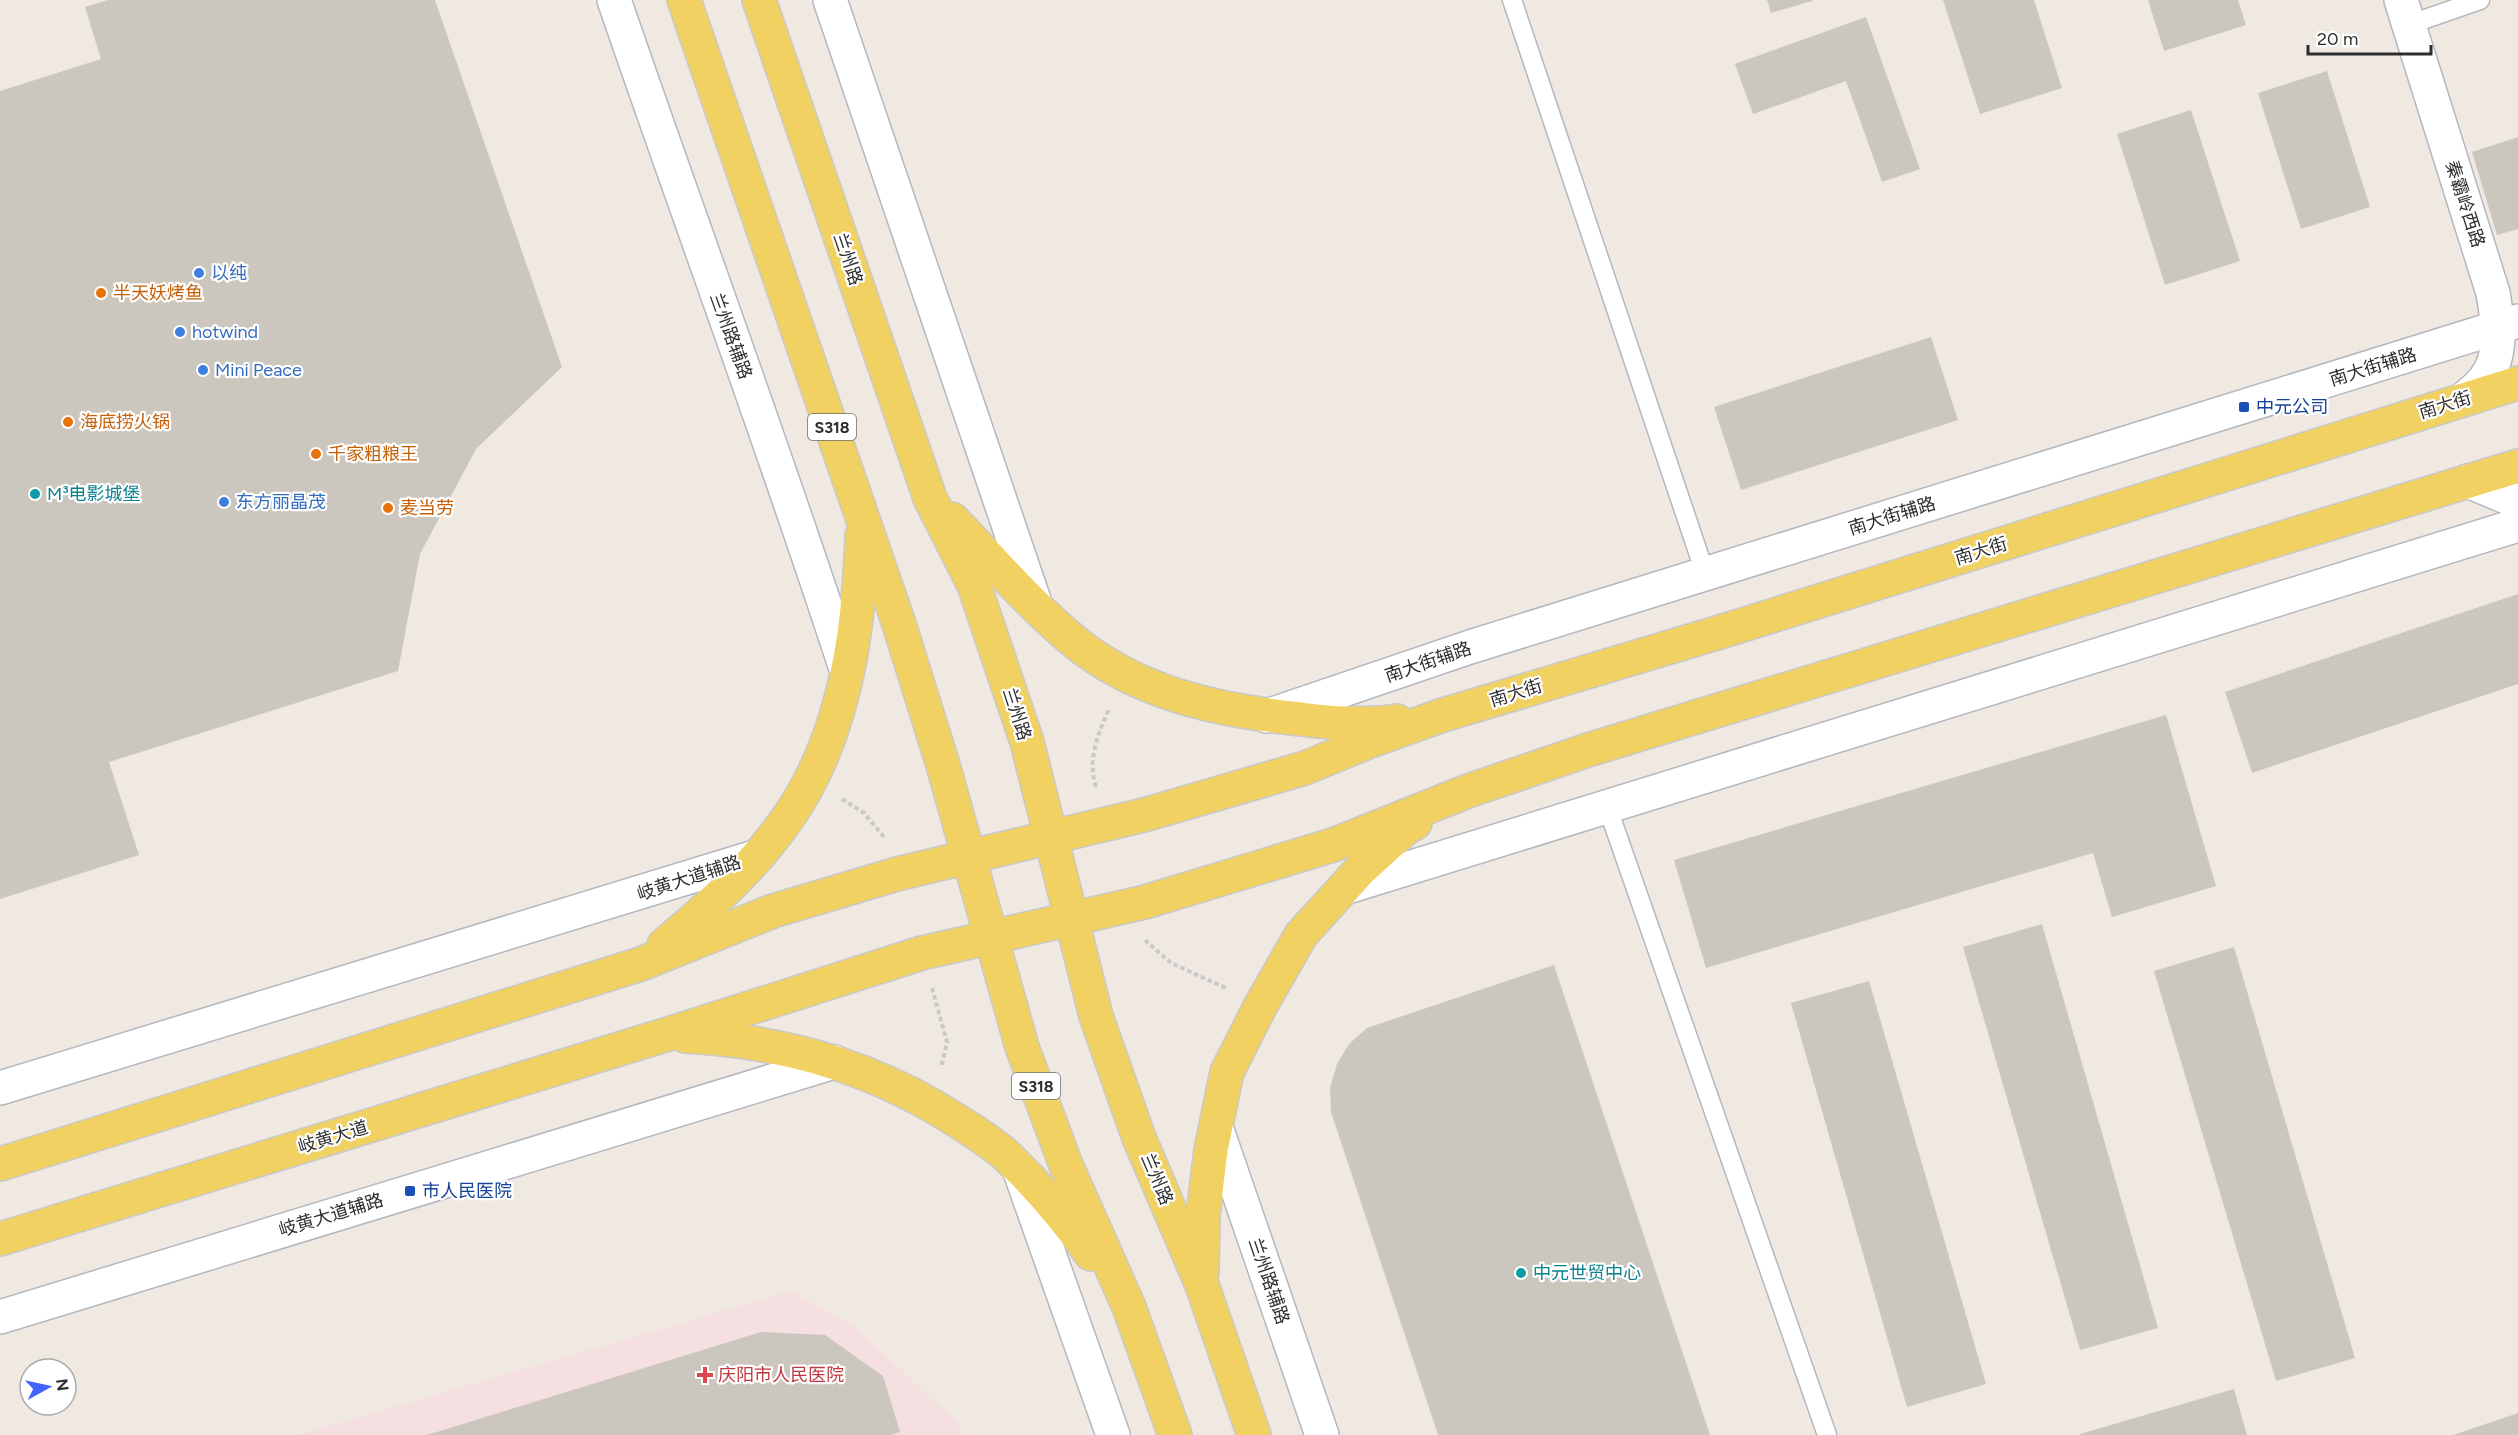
<svg xmlns="http://www.w3.org/2000/svg" width="2518" height="1435" font-family="Figtree,'Noto Sans SC',sans-serif">
  <style>
    .medical { fill: #f5dfe0 }
    .building { fill: #cbc7bf }
    .lines { fill: none; stroke-linecap: round; stroke-linejoin: round }
    .service-casing { stroke: #b4b7c1; stroke-width: 21 }
    .tertiary-casing { stroke: #b4b7c1; stroke-width: 36 }
    .secondary-casing { stroke: #b4b7c1; stroke-width: 36 }
    .primary-casing { stroke: #c9c9c9; stroke-width: 36 }
    .path { stroke: #c9c9c9; stroke-width: 4; stroke-dasharray: 4.5 3; stroke-linecap: butt }
    .service { stroke: #fff; stroke-width: 18 }
    .tertiary { stroke: #fff; stroke-width: 33 }
    .secondary { stroke: #fff; stroke-width: 33 }
    .primary { stroke: #f2d163; stroke-width: 33 }
    .shop-dot { fill: #3f7fe0; stroke: #fff; stroke-width: 2 }
    .food-dot { fill: #e8710a; stroke: #fff; stroke-width: 2 }
    .transit-dot { fill: #1a4fb4; stroke: #fff; stroke-width: 2 }
    .culture-dot { fill: #0f9aa8; stroke: #fff; stroke-width: 2 }
    .health-dot { fill: #e0444e; stroke: #fff; stroke-width: 2 }
    .labels { text-anchor: middle; dominant-baseline: central; stroke-width: 4.5; stroke-linejoin: round; paint-order: stroke }
    .shield { fill: #fff; stroke: #6d6d6d; stroke-width: 1.5 }
    .shield-label { font-size: 16px; font-weight: bold; fill: #2e2e2e }
    .street-label { font-size: 18px; fill: #2e2e2e; stroke: #fff }
    .shop-label { font-size: 18px; fill: #366cbe; stroke: #fff; text-anchor: start }
    .food-label { font-size: 18px; fill: #c56008; stroke: #fff; text-anchor: start }
    .transit-label { font-size: 18px; fill: #164399; stroke: #fff; text-anchor: start }
    .culture-label { font-size: 18px; fill: #0d838f; stroke: #fff; text-anchor: start }
    .health-label { font-size: 18px; fill: #be3a42; stroke: #fff; text-anchor: start }
  </style>
  <rect width="100%" height="100%" fill="#efe9e1"/>
  <!-- medical -->
  <polygon class="medical" points="791,1291 855,1327 959,1424 963,1435 298,1435"/>
  <!-- building -->
  <g class="building">
    <polygon points="108,0 435,0 562,367 476,449 420,554 398,671 109,762 139,855 0,899 0,91 101,59 85,7"/>
    <polygon points="1767,0 1812,0 1812,1 1771,13"/>
    <polygon points="1943,0 2034,0 2062,88 1980,114"/>
    <polygon points="2148,0 2238,0 2246,25 2164,51"/>
    <polygon points="1866,17 1920,169 1882,182 1846,81 1753,114 1735,64"/>
    <polygon points="2327,71 2370,207 2301,229 2258,93"/>
    <polygon points="2191,110 2240,261 2165,285 2117,134"/>
    <polygon points="2518,137 2518,229 2497,235 2472,152"/>
    <polygon points="1931,337 1958,420 1741,490 1714,407"/>
    <polygon points="2518,594 2518,684 2252,773 2225,692"/>
    <polygon points="2166,715 2216,886 2112,917 2093,853 1706,968 1674,860"/>
    <polygon points="2042,924 2158,1328 2080,1350 1963,947"/>
    <polygon points="2234,947 2355,1358 2276,1381 2154,971"/>
    <polygon points="1554,965 1710,1435 1438,1435 1331,1112 1330,1088 1337,1064 1349,1044 1367,1028"/>
    <polygon points="1869,981 1986,1384 1907,1407 1791,1003"/>
    <polygon points="761,1332 825,1335 883,1376 900,1432 891,1435 427,1435"/>
    <polygon points="2234,1389 2247,1435 2080,1435 2080,1434"/>
    <polygon points="2518,1413 2518,1435 2453,1435"/>
  </g>
  <g class="lines">
    <!-- service casing -->
    <g class="service-casing">
      <g id="service">
        <polyline points="1512,0 1705,573"/>
        <polyline points="2408,25 2480,0"/>
        <polyline points="1607,806 1827,1435"/>
      </g>
    </g>
    <!-- tertiary casing -->
    <g class="tertiary-casing">
      <g id="tertiary">
        <path d="M614,0C691,224 774,447 847,672"/>
        <polyline points="830,0 1036,606"/>
        <path d="M2401,0L2493,293C2498,322 2504,355 2484,380C2478,388 2469,394 2463,400"/>
        <polyline points="2468,481 2518,502"/>
        <polyline points="1267,716 1470,647 2518,321"/>
        <polyline points="1344,888 2518,525"/>
        <polyline points="1216,1127 1322,1435"/>
        <polyline points="1019,1169 1113,1435"/>
      </g>
    </g>
    <!-- secondary casing -->
    <g class="secondary-casing">
      <g id="secondary">
        <polyline points="0,1088 758,856"/>
        <polyline points="0,1317 834,1062"/>
      </g>
    </g>
    <!-- primary casing -->
    <g class="primary-casing">
      <g id="primary">
        <polyline points="684,0 899,624 943,765 1022,1047 1066,1165 1129,1307 1175,1435"/>
        <polyline points="759,0 930,498 974,585 1027,742 1096,1016 1139,1138 1202,1285 1254,1435"/>
        <path d="M952,519C992,560 1030,605 1075,642C1139,694 1220,711 1301,719C1332,723 1365,726 1397,721"/>
        <path d="M664,945C719,899 778,845 811,779C849,704 859,619 862,536"/>
        <path d="M685,1036C782,1041 874,1067 956,1120C973,1131 993,1143 1008,1157C1039,1187 1067,1220 1091,1254"/>
        <polyline points="0,1164 641,964 773,911 897,874 1144,815 1305,768 1370,741 1443,715 1720,632 2518,383"/>
        <polyline points="0,1239 665,1035 922,953 1145,902 1333,845 1468,791 1588,750 2518,466"/>
        <polyline points="1202,1272 1203,1216 1211,1150 1227,1072 1261,1005 1301,935 1361,869 1406,828 1415,823"/>
      </g>
    </g>
    <!-- path -->
    <g class="path">
      <path d="M1096,787C1087,759 1098,734 1109,709"/>
      <polyline points="842,799 864,813 885,838"/>
      <polyline points="1145,940 1171,963 1228,989"/>
      <polyline points="932,988 947,1042 941,1068"/>
    </g>
    <!-- service -->
    <use href="#service" class="service"/>
    <!-- tertiary -->
    <use href="#tertiary" class="tertiary"/>
    <!-- secondary -->
    <use href="#secondary" class="secondary"/>
    <!-- primary -->
    <use href="#primary" class="primary"/>
  </g>
  <!-- markers -->
  <g class="shop-dot">
    <circle cx="199" cy="273" r="6"/>
    <circle cx="180" cy="332" r="6"/>
    <circle cx="203" cy="370" r="6"/>
    <circle cx="224" cy="502" r="6"/>
  </g>
  <g class="food-dot">
    <circle cx="101" cy="293" r="6"/>
    <circle cx="68" cy="422" r="6"/>
    <circle cx="316" cy="454" r="6"/>
    <circle cx="388" cy="508" r="6"/>
  </g>
  <g class="transit-dot">
    <rect x="2238" y="401" width="12" height="12" rx="3"/>
    <rect x="404" y="1185" width="12" height="12" rx="3"/>
  </g>
  <g class="culture-dot">
    <circle cx="35" cy="494" r="6"/>
    <circle cx="1521" cy="1273" r="6"/>
  </g>
  <path class="health-dot" d="M702 1366h6v6h6v6h-6v6h-6v-6h-6v-6h6z"/>
  <g class="labels">
    <!-- shield labels -->
    <g class="shield">
      <rect x="808" y="414" width="48" height="26" rx="4.5"/>
      <rect x="1012" y="1073" width="48" height="26" rx="4.5"/>
    </g>
    <g class="shield-label">
      <text x="832" y="427">S318</text>
      <text x="1036" y="1086">S318</text>
    </g>
    <!-- street labels -->
    <g class="street-label">
      <text transform="translate(2465 204) rotate(72)">秦霸岭西路</text>
      <text transform="translate(848 259) rotate(71)">兰州路</text>
      <text transform="translate(731 336) rotate(70)">兰州路辅路</text>
      <text transform="translate(2373 367) rotate(-17)">南大街辅路</text>
      <text transform="translate(2445 405) rotate(-17)">南大街</text>
      <text transform="translate(1892 516) rotate(-17)">南大街辅路</text>
      <text transform="translate(1981 551) rotate(-17)">南大街</text>
      <text transform="translate(1428 662) rotate(-19)">南大街辅路</text>
      <text transform="translate(1516 693) rotate(-17)">南大街</text>
      <text transform="translate(1017 714) rotate(72)">兰州路</text>
      <text transform="translate(689 878) rotate(-18)">岐黄大道辅路</text>
      <text transform="translate(333 1137) rotate(-17)">岐黄大道</text>
      <text transform="translate(1157 1179) rotate(67)">兰州路</text>
      <text transform="translate(331 1215) rotate(-17)">岐黄大道辅路</text>
      <text transform="translate(1269 1281) rotate(71)">兰州路辅路</text>
    </g>
    <!-- shop labels -->
    <g class="shop-label">
      <text x="211" y="273">以纯</text>
      <text x="192" y="332">hotwind</text>
      <text x="215" y="370">Mini Peace</text>
      <text x="236" y="502">东方丽晶茂</text>
    </g>
    <!-- food labels -->
    <g class="food-label">
      <text x="113" y="293">半天妖烤鱼</text>
      <text x="80" y="422">海底捞火锅</text>
      <text x="328" y="454">千家粗粮王</text>
      <text x="400" y="508">麦当劳</text>
    </g>
    <!-- transit labels -->
    <g class="transit-label">
      <text x="2256" y="407">中元公司</text>
      <text x="422" y="1191">市人民医院</text>
    </g>
    <!-- culture labels -->
    <g class="culture-label">
      <text x="47" y="494">M³电影城堡</text>
      <text x="1533" y="1273">中元世贸中心</text>
    </g>
    <!-- health labels -->
    <g class="health-label">
      <text x="718" y="1375">庆阳市人民医院</text>
    </g>
  </g>
  <!-- north arrow -->
  <g transform="translate(48 1387) rotate(82)"><circle r="28" fill="#ffffff" stroke="#ababab" stroke-width="1.5"/>
  <path d="M0-4.5L10 22L0 15L-10 22Z" fill="#4264fb"/>
  <text y="-9" font-size="16" font-weight="bold" text-anchor="middle" fill="#2e2e2e">N</text>
  </g>
  <!-- scale -->
  <path d="M2308 45v9h123v-9" fill="none" stroke="#2e2e2e" stroke-width="3"/>
  <text x="2317" y="45" font-size="18" fill="#2e2e2e" stroke="#ffffff" stroke-width="4.5" paint-order="stroke">20 m</text>
</svg>
